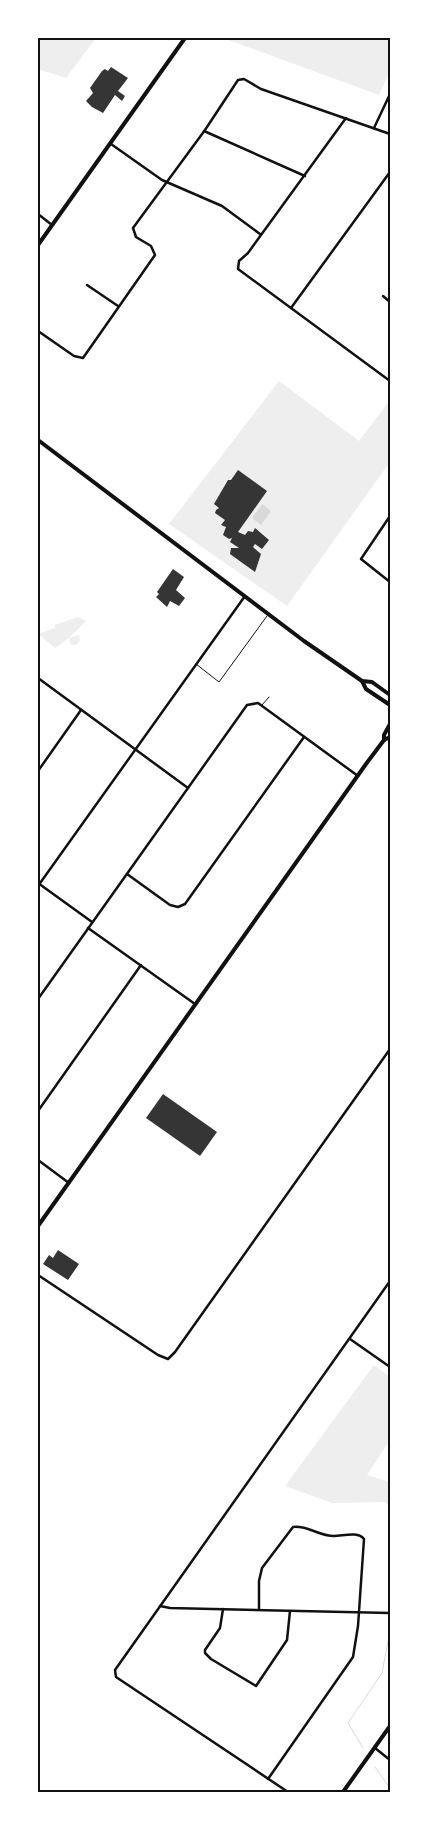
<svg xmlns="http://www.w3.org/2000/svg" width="428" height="1830" font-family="Manrope,sans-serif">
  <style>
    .green { fill: #eee }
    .water { fill: #d9d9d9 }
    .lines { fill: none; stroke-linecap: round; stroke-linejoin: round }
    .stream { stroke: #d9d9d9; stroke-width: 1 }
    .building { fill: #353535 }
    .service { stroke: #111; stroke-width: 1 }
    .minor { stroke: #111; stroke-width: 2.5 }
    .secondary { stroke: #111; stroke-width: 4 }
    .neatline { fill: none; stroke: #111; stroke-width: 2 }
  </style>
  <rect width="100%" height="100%" fill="#fff"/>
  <!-- green -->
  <g class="green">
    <polygon points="38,38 96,38 66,78 38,69"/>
    <polygon points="223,38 390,38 390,71 379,95"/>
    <polygon points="279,381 359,441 390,400 390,462 287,606 169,524"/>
    <polygon points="78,617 86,621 69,638 79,635 80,640 76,645 71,645 69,638 55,648 38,634 55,628 55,625"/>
    <polygon points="374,1365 390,1377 390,1440 367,1475 390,1482 390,1506 384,1502 332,1503 285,1486"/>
  </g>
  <!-- water -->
  <polygon class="water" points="262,504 271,511 261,525 252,518"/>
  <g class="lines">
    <!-- stream -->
    <g class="stream">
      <polyline points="363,1748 348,1723 382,1673 390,1631"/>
      <polyline points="375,1767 390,1788"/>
    </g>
  </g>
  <!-- building -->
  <g class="building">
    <polygon points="111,67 128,78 118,91 125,96 122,101 115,95 103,113 92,107 86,101 93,93 90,88 102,71 105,69 108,71"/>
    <polygon points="238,470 267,491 238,532 245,535 248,531 253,532 255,528 269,540 262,549 255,544 253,547 261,554 255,572 230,554 231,548 239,548 230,542 232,538 229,539 223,535 226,527 221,525 225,520 215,513 216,510 219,508 214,504 228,480 231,480"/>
    <polygon points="173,569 184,577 176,590 185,598 179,606 170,601 167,607 156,597 159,594 157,592"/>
    <polygon points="163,1094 217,1132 200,1156 146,1118"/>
    <polygon points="58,1250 79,1264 68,1280 43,1264 49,1255 53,1258"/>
  </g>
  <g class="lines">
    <!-- service -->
    <g class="service">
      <polyline points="196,664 219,682 267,616"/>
      <polyline points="262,705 269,697"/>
    </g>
    <!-- minor -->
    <g class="minor">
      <polyline points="346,118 248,253 239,261 238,269 390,381"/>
      <polyline points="374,128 390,94"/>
      <polyline points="204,131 305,176"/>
      <polyline points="111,144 162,180 222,206 260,234"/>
      <polyline points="38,214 52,225"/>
      <polyline points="87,285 118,306"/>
      <polyline points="383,296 390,302"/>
      <polyline points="291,308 390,172"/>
      <polyline points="38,331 74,356 83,358 155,255 151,246 136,237 133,228 205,130 238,80 244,79 261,89 390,134"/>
      <polyline points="390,516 361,559 390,582"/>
      <polyline points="38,678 188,788"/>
      <polyline points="38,771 81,710"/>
      <polyline points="127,874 170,905 178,907 185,904 304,737"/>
      <polyline points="38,883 92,922"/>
      <polyline points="38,886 245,596"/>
      <polyline points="88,928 195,1004"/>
      <polyline points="38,999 247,705 258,703 358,776"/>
      <polyline points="38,1111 141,965"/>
      <polyline points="38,1160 69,1183"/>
      <polyline points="38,1275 158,1355 168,1359 175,1352 390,1049"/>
      <polyline points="350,1339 390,1367"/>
      <polyline points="160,1606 170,1608 390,1613"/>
      <polyline points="223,1609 220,1628 205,1650 205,1653 211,1659 256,1686 287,1640 290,1611"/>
      <path d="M259,1609V1581L262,1568L293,1527C307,1525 319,1536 334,1536C343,1536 358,1531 364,1539L358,1626L353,1657L268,1779"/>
      <polyline points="375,1748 390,1760"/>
      <polyline points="288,1792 116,1677 115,1670 390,1281"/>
    </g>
    <!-- secondary -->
    <g class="secondary">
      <polyline points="38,245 185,38"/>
      <polyline points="38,440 304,641 362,681 372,682 390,695"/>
      <polyline points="362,681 366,689 390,705"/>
      <polyline points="384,740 390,737"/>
      <polyline points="38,1226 366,764 384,740 384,735 390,724"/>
      <polyline points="343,1792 390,1726"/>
    </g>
  </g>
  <!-- border -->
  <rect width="428" height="1830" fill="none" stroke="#ffffff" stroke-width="78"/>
  <rect x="39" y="39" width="350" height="1752" class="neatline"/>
</svg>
